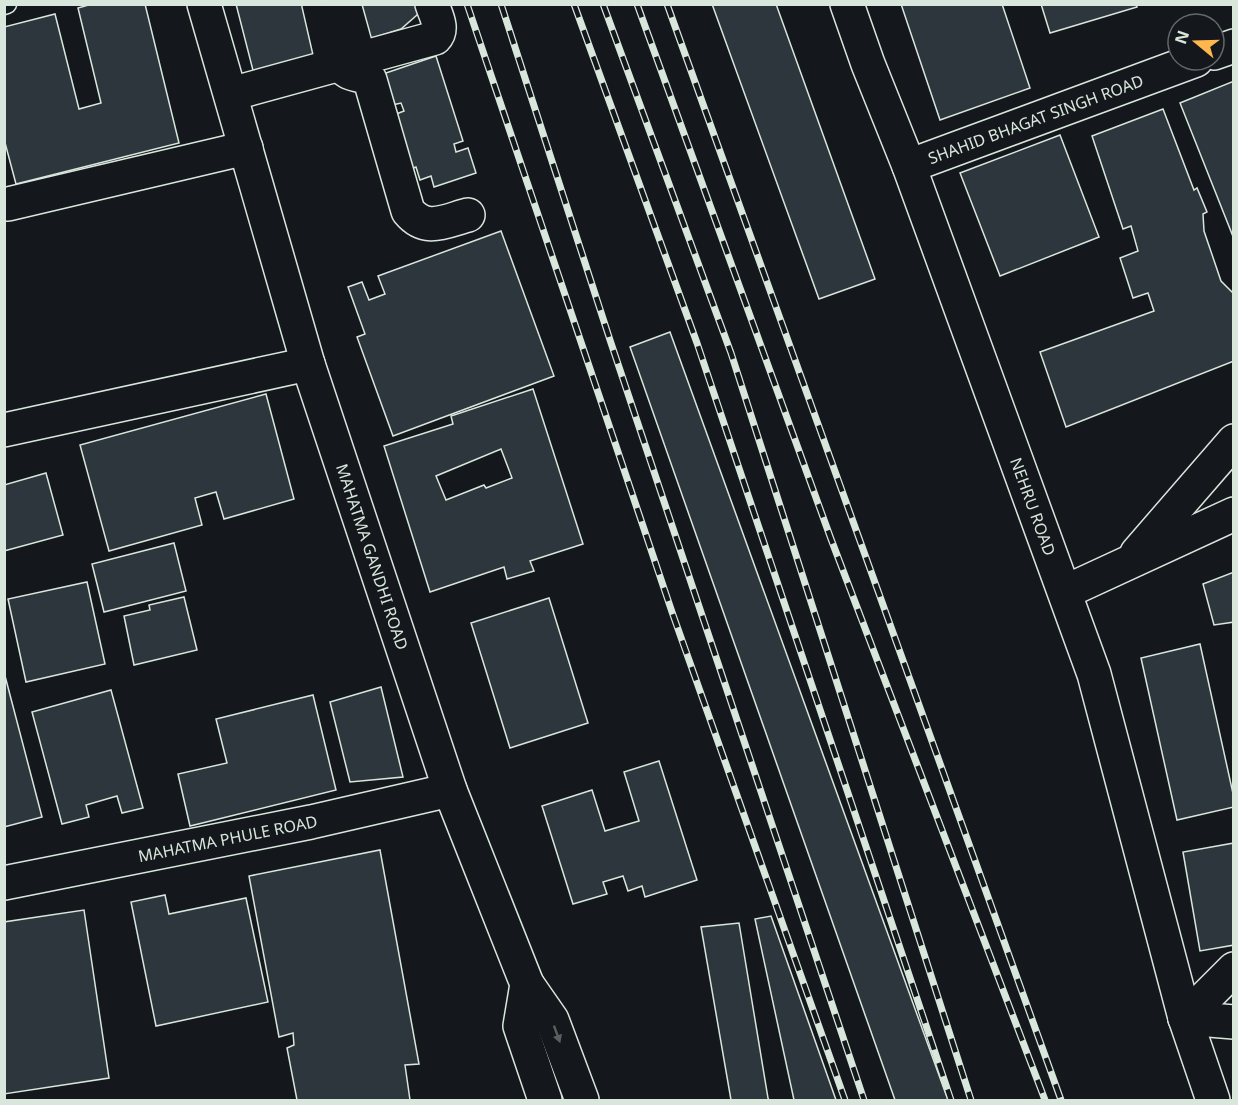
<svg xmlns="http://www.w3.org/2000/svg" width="1238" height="1105" font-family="'Noto Sans',sans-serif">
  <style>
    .building { fill: #2c363c; stroke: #d8e6dc; stroke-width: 1.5; fill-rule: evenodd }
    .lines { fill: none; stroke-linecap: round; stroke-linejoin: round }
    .service-casing { stroke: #d8e6dc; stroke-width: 21 }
    .minor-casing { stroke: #d8e6dc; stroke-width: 36 }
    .tertiary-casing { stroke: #d8e6dc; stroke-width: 36 }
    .service { stroke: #14181c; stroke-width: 18 }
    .minor { stroke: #14181c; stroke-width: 33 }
    .tertiary { stroke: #14181c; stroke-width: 33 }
    .rail-casing { stroke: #d8e6dc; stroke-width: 7 }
    .rail { stroke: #14181c; stroke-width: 4.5; stroke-dasharray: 14; stroke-linecap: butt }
    .oneway { fill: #59605f }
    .labels { text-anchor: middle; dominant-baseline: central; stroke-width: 4.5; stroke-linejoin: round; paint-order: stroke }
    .street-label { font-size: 16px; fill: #d8e6dc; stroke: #14181c }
  </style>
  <rect width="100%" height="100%" fill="#14181c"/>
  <!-- building -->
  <g class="building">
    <polygon points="92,4 145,4 179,143 16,184 4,139 4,27 55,14 79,109 101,103 78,8"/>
    <polygon points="236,4 312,4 326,60 256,82"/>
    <polygon points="355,4 425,4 425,8 401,29 366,40"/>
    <polygon points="712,4 776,4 875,279 819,299"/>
    <polygon points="901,4 1002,4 1030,88 940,120"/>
    <polygon points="1041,4 1136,4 1137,7 1050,33"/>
    <polygon points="436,56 463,141 454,144 456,152 468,148 476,173 434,187 431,176 420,180 416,167 408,170 391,116 404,111 401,103 392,105 383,74"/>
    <polygon points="1234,81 1234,239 1180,103"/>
    <polygon points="1163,109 1194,190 1197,188 1207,212 1203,214 1204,231 1221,281 1234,294 1234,361 1066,427 1040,352 1154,311 1148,293 1133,298 1120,258 1138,251 1131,226 1123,229 1092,136"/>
    <polygon points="1060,135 1099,237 1000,276 960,173"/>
    <polygon points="501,231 554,376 393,436 357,337 365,334 348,287 362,282 369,300 385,294 378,276"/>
    <polygon points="670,332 948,1100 895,1100 630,347"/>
    <path d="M533,389L583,544L530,561L534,571L507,579L504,567L430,592L384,446L453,424L451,416ZM501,449L512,478L486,488L484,485L446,500L436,476Z"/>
    <polygon points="266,394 294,499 224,519 216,492 195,498 202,525 109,551 80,445"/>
    <polygon points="46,473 63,535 4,551 4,485"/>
    <polygon points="174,543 186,591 104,612 92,564"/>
    <polygon points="1234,572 1234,622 1214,625 1203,584"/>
    <polygon points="87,582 105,664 26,682 8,599"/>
    <polygon points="184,597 197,650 134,665 124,616 150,610 149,605"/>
    <polygon points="549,598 588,723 510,748 471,623"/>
    <polygon points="1200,644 1234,798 1234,807 1177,820 1141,658"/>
    <polygon points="4,672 42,817 4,827"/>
    <polygon points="381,687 403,777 350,782 330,702"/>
    <polygon points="111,690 143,808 122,813 117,796 86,805 89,817 62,824 32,712"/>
    <polygon points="313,695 336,790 190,826 178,774 227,763 216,719"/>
    <polygon points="659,761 697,880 645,897 642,886 628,891 623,876 603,882 607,894 573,904 542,806 592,790 605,831 639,821 624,772"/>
    <polygon points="1234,843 1234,945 1200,951 1183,852"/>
    <polygon points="380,850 419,1064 405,1065 410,1100 297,1100 287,1048 294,1045 293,1033 279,1037 249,876"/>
    <polygon points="165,895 169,914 246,898 268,1002 156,1026 131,902"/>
    <polygon points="84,910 109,1078 4,1094 4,922"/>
    <polygon points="771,916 836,1100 794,1100 755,919"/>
    <polygon points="739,923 768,1098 769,1100 731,1100 701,927"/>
  </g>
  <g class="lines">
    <!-- service casing -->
    <g class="service-casing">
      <polyline id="service" points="4,5 7,4"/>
    </g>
    <!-- minor casing -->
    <g class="minor-casing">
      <g id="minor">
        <polyline points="319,4 333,65"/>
        <polyline points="344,4 359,58"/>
        <path id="s1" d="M847,4L868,64L909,166L1094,674L1185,1018L1213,1100"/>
        <polyline points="1214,53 1234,46"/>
        <path d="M341,63C347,78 360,72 370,80L408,211C426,233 445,221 468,215"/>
        <path d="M231,94L435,38C444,29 436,16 432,4"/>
        <path id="s2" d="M909,166L1196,60"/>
        <polyline points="8,204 246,148"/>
        <polyline points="1137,553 1234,441"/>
        <polyline points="1065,592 1234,514"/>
        <path id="s3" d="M4,883L311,822L450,790"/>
      </g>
    </g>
    <!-- tertiary casing -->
    <g class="tertiary-casing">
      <g id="tertiary">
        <path id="s4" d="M204,4L308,364L450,790L527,984L520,1026L545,1100"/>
        <polyline points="4,430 308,364"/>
        <polyline points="527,984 552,1020 582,1100"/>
        <polyline points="1185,1018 1234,969"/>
        <polyline points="1185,1018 1234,1022"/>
      </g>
    </g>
    <!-- service -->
    <use href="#service" class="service"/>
    <!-- minor -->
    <use href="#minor" class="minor"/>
    <!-- tertiary -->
    <use href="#tertiary" class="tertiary"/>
    <!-- rail casing -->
    <g class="rail-casing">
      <g id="rail">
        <polyline points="467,4 672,612 845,1100"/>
        <polyline points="501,4 610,340 864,1100"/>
        <polyline points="574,4 697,343 951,1100"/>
        <polyline points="603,4 731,353 971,1100"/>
        <polyline points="637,4 831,539 1045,1100"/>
        <polyline points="667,4 1061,1100"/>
      </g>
    </g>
    <!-- rail -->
    <use href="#rail" class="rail"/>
  </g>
  <!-- one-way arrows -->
  <defs><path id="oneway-solid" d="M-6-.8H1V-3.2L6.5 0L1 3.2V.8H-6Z" transform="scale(1.5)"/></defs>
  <use class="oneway" href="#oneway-solid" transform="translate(557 1034) rotate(70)"/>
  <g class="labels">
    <!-- street labels -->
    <g class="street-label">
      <text stroke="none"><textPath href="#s2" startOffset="135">SHAHID BHAGAT SINGH ROAD</textPath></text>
      <text stroke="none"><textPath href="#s1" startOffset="536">NEHRU ROAD</textPath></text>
      <text stroke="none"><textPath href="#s4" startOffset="578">MAHATMA GANDHI ROAD</textPath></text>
      <text stroke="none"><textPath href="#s3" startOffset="228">MAHATMA PHULE ROAD</textPath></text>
    </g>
  </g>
  <!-- border -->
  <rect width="1238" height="1105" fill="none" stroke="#d8e6dc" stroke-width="12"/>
  <!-- north arrow -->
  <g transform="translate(1196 42) rotate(289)"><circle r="28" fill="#14181c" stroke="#626a69" stroke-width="1.5"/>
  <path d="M0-4.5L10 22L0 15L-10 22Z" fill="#ffb74d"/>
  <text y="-9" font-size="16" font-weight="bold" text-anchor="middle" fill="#d8e6dc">N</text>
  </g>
</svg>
